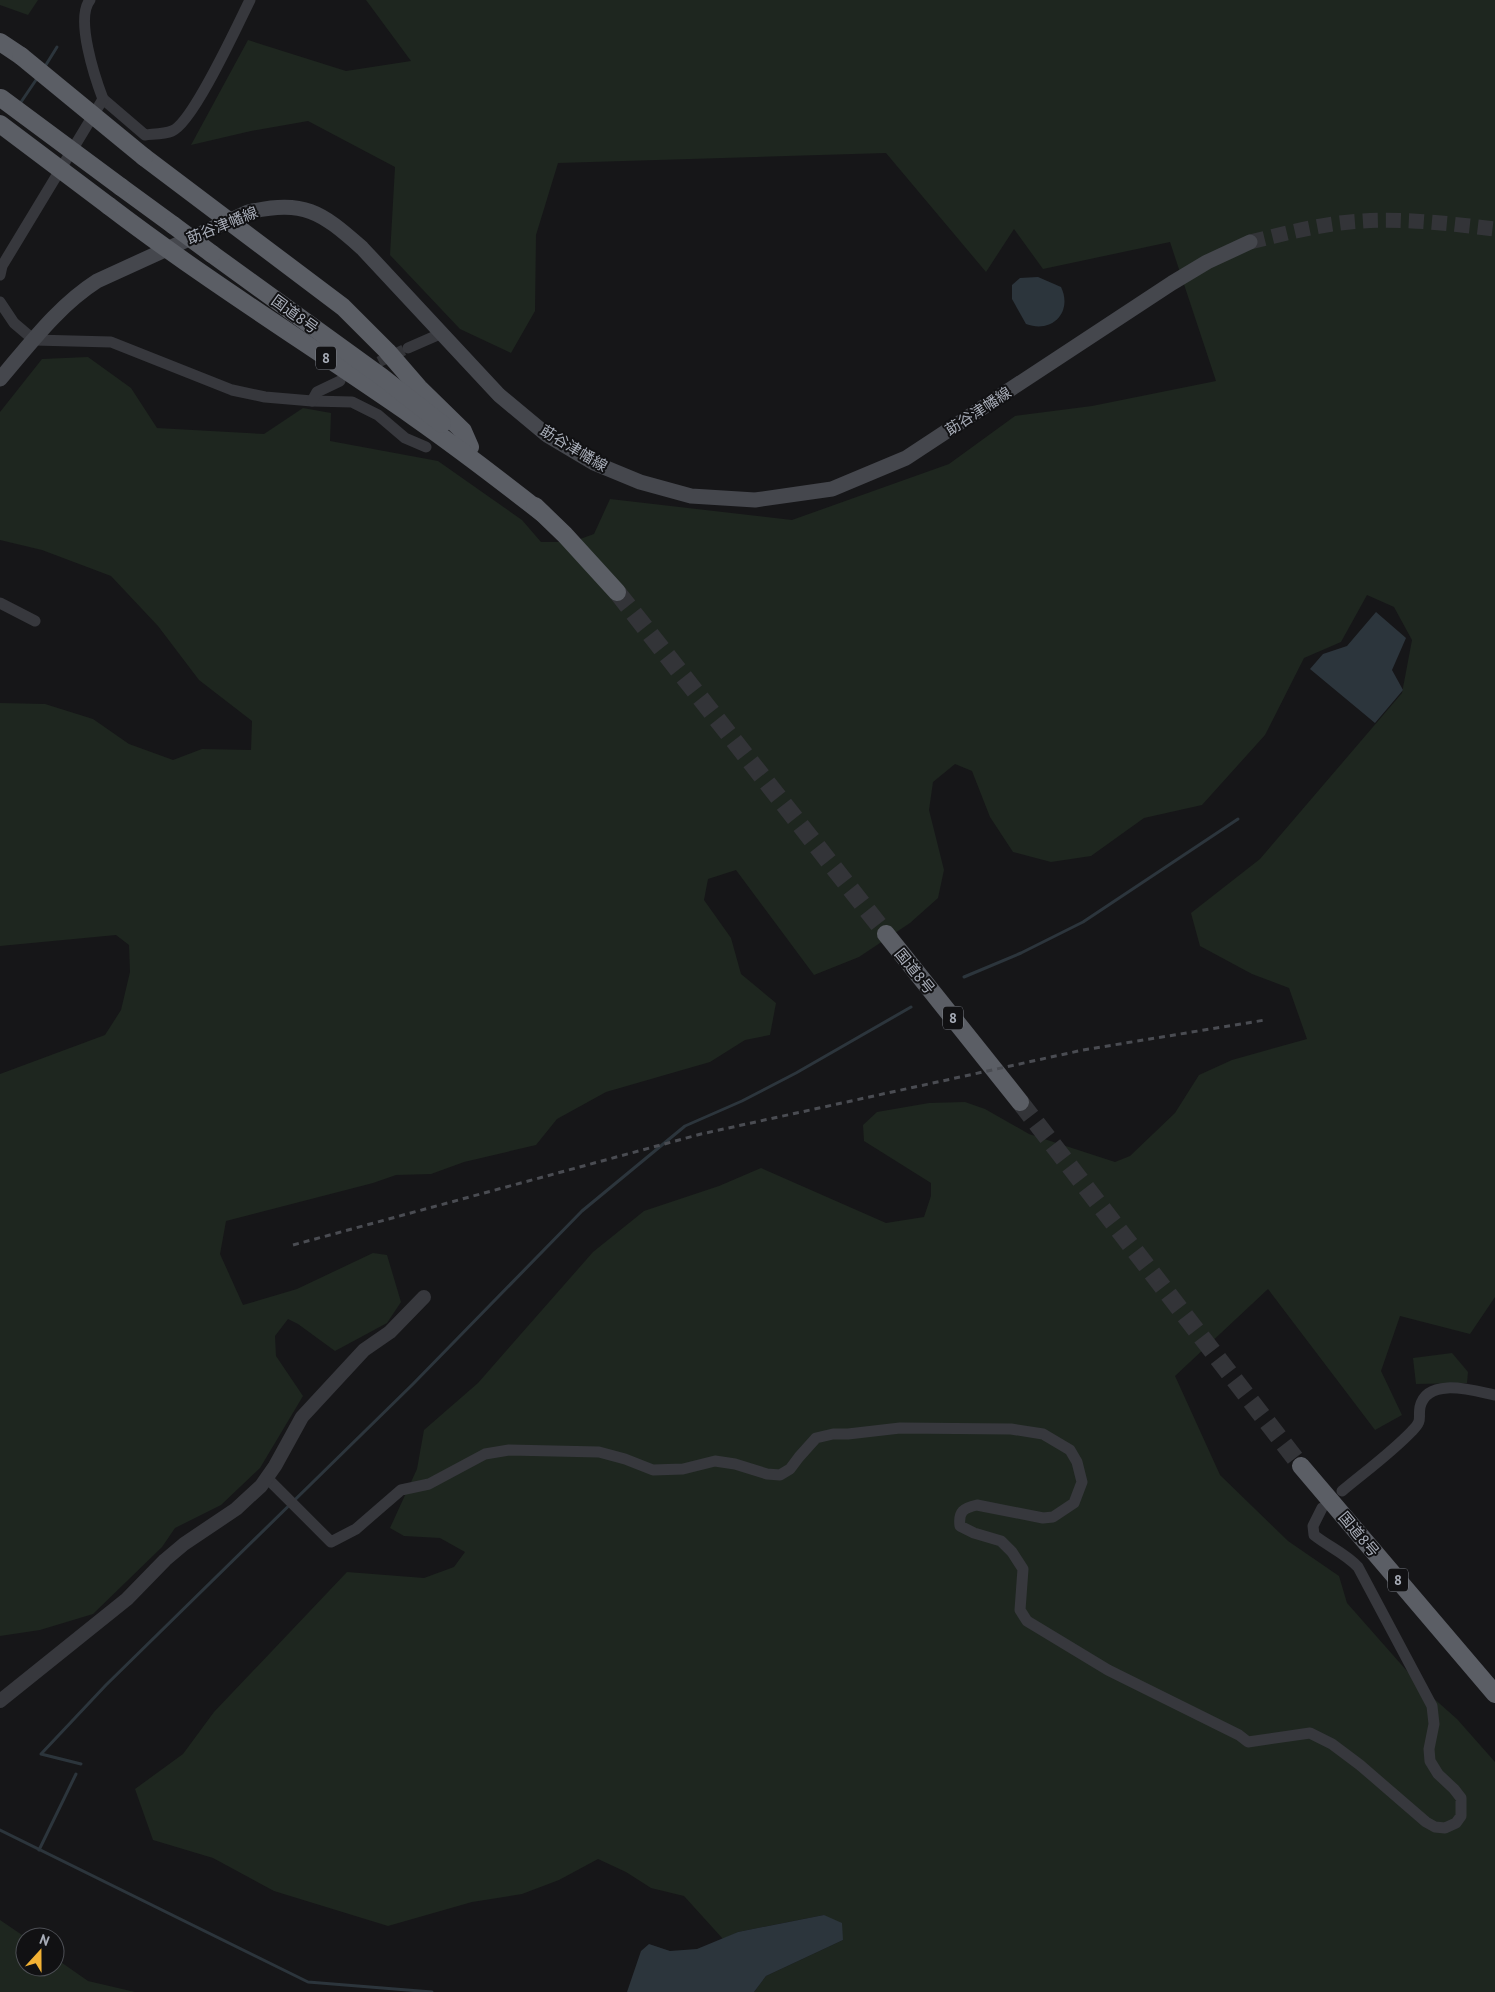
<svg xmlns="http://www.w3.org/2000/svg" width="1495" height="1992" font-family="'PT Sans','Noto Sans JP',sans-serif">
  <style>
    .green { fill: #1e261f }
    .water { fill: #2c353c }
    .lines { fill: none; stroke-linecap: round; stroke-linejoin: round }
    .stream { stroke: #2c353c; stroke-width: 3 }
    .minor-tunnel { stroke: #333438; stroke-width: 11; stroke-dasharray: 11 5.5; stroke-linecap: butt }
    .secondary-tunnel { stroke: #333438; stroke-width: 15; stroke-dasharray: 15 8; stroke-linecap: butt }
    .trunk-tunnel { stroke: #333438; stroke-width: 18; stroke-dasharray: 18 9; stroke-linecap: butt }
    .minor { stroke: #37383d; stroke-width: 11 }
    .tertiary { stroke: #37383d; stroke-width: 14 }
    .secondary { stroke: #45474d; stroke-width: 15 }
    .trunk { stroke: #5b5e65; stroke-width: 18 }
    .rail { stroke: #4a4c52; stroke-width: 3; stroke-dasharray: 6 5; stroke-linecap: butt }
    .trunk-bridge { stroke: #5b5e65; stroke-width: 18 }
    .labels { text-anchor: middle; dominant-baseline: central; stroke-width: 4; stroke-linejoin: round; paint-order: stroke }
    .shield { fill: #111113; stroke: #7b7e86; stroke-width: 1 }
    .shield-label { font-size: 14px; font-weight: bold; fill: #a8adb8 }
    .street-label { font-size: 15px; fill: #a8adb8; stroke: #111113 }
  </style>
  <rect width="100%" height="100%" fill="#161618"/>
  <!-- green -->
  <g class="green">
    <polygon points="0,0 38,0 28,15 0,5"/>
    <polygon points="366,0 1495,0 1495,1297 1470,1334 1400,1316 1381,1371 1402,1415 1375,1430 1268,1289 1175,1376 1220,1475 1288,1541 1339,1576 1347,1603 1422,1688 1457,1719 1495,1762 1495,1992 754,1992 766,1976 843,1940 824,1915 738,1932 723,1939 684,1896 651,1888 626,1872 598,1859 559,1880 522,1894 472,1902 388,1926 274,1891 213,1858 153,1840 135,1789 183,1754 214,1712 347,1572 424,1578 454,1567 465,1552 440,1538 404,1536 390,1528 417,1469 424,1430 478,1383 593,1252 644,1211 719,1186 761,1168 886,1223 924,1217 931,1196 931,1183 864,1141 863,1125 877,1112 929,1103 965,1102 985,1109 1029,1134 1115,1162 1130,1156 1175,1113 1199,1075 1232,1060 1307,1039 1289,988 1252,974 1200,946 1191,913 1260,859 1402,693 1412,640 1394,607 1367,595 1341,642 1304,658 1265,735 1202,805 1144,818 1091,856 1051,862 1013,852 990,817 972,771 955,764 933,782 929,810 944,870 938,898 910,923 859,957 814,975 736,870 708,879 704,900 731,938 741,974 776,1003 770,1035 745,1040 710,1062 606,1092 557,1119 536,1145 464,1162 431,1174 396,1175 373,1183 226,1221 220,1254 243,1305 297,1289 373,1253 387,1255 401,1302 387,1323 335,1351 298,1324 288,1319 275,1336 276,1356 303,1396 260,1468 221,1505 175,1528 162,1547 93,1614 40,1630 0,1636 0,1074 105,1035 121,1010 130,972 129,945 116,935 0,946 0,703 45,704 93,719 129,744 173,760 202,749 251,750 252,721 199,680 158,626 111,576 42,550 0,540 0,412 42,359 88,357 131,388 157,428 264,434 303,408 331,413 330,441 438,461 522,520 541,542 572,542 594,534 610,499 792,520 949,464 1015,416 1092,406 1216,381 1170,242 1043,269 1014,229 986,272 886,153 558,163 536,235 535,311 511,353 460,329 390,255 395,167 308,121 251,131 191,145 248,40 346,71 411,61"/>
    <polygon points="1452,1353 1468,1372 1467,1383 1416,1384 1413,1358"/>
    <polygon points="0,1920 25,1937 25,1967 55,1967 55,1958 88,1981 135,1992 0,1992"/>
  </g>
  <!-- water -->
  <g class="water">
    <path d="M1038,277L1061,287C1073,312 1052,334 1026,324L1012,299V285L1020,278Z"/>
    <polygon points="1376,612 1406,638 1392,670 1403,690 1375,723 1310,669 1323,654 1347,646"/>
    <polygon points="824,1915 842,1923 843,1940 766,1976 754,1992 627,1992 641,1951 649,1944 670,1951 697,1949 738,1932"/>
  </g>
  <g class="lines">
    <!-- stream -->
    <g class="stream">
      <polyline points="44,68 57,47"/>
      <polyline points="19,105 38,77"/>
      <polyline points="964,977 1021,953 1083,922 1238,819"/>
      <polyline points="81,1764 41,1754 106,1685 413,1384 582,1211 685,1126 742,1101 796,1073 911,1007"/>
      <polyline points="0,1830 308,1982 432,1992"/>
      <polyline points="39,1850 76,1774"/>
    </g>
    <!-- minor-tunnel -->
    <polyline class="minor-tunnel" points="364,369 408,348"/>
    <!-- secondary-tunnel -->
    <path class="secondary-tunnel" d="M1250,242C1287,233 1324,223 1362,221C1405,218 1453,224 1495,229"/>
    <!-- trunk-tunnel -->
    <g class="trunk-tunnel">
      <polyline points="617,592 886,934"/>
      <polyline points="1020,1102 1301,1466"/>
    </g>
    <!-- minor -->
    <g class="minor">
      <path d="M103,99L145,135C153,134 164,134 172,131C193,123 238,24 250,0"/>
      <path d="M0,275L2,266L103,99C95,78 75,18 90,0"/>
      <polyline points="0,302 14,323 34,340 111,342 232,390 265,397 312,401 352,402 378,415 405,438 426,447"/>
      <polyline points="408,348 440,334"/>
      <polyline points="312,401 317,392 340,381"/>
      <polyline points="0,603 35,621"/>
      <path d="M267,1478L331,1542L356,1529L401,1490L429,1484L485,1454L509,1450L599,1452L625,1459L653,1470L683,1469L715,1461L735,1464L767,1474L780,1475L790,1469L799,1457L816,1438L833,1434H848L900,1428L1011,1429L1043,1434L1070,1450L1077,1462L1082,1482L1074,1503L1053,1517L1043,1518L977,1505C964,1508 958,1511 960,1526L974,1533L1001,1541L1012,1552L1023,1569L1020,1610L1027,1621L1108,1670L1239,1735L1248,1742L1310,1733L1332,1744L1360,1765L1426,1822L1435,1827L1445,1828L1456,1823L1461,1816V1798L1454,1789L1438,1774L1430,1761L1429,1749L1434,1724L1432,1706L1358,1567C1345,1553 1329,1547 1314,1535L1313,1526L1322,1508"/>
      <path d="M1342,1491C1366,1471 1391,1453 1412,1431C1423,1420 1418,1419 1420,1407C1427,1376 1475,1391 1495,1395"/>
    </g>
    <!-- tertiary -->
    <polyline class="tertiary" points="0,1701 127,1599 165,1560 184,1544 236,1509 261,1486 275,1466 302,1417 364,1350 390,1332 424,1297"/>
    <!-- secondary -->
    <path class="secondary" d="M0,379C30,344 58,306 97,281L248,212C305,200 320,211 362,248L499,395L547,435L594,463L640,482L691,496L755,500L832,489L906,458L1172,283L1207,262L1250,242"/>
    <!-- trunk -->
    <g class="trunk">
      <polyline points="0,42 21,56"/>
      <polyline points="144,157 343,307 387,351 419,388 463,431 470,447"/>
      <polyline points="121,187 173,225"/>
      <path d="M109,206C207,281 312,346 414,417C458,448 500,480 542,513"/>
      <polyline points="212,254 382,377 442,424"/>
      <polyline points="535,506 565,535 617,592"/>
      <polyline points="886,934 1020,1102"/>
      <polyline points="1301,1466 1495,1694"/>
    </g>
    <!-- rail -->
    <polyline class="rail" points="293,1245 701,1134 1083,1050 1265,1020"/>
    <!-- trunk-bridge -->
    <g class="trunk-bridge">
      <polyline points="21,56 144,157"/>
      <polyline points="1,98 121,187"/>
      <polyline points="0,124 109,206"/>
      <polyline points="173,225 212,254"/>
    </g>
  </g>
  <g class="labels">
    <!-- shield labels -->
    <g class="shield">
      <rect x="316" y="346.5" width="20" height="23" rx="4"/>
      <rect x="943" y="1006.5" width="20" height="23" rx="4"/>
      <rect x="1388" y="1568.5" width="20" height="23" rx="4"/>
    </g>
    <g class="shield-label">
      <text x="326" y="358">8</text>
      <text x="953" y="1018">8</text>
      <text x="1398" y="1580">8</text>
    </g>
    <!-- street labels -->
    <g class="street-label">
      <text transform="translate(222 225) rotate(-22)">莇谷津幡線</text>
      <text transform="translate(295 314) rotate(36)">国道8号</text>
      <text transform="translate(978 411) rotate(-33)">莇谷津幡線</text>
      <text transform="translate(574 448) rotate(31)">莇谷津幡線</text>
      <text transform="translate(915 971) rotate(51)">国道8号</text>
      <text transform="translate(1359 1534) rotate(50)">国道8号</text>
    </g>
  </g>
  <!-- north arrow -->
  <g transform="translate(40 1952) rotate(21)"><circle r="24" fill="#111113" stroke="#4d4f55"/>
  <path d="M0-4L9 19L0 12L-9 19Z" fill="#f2b134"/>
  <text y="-8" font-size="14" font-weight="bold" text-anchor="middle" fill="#a8adb8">N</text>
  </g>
</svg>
